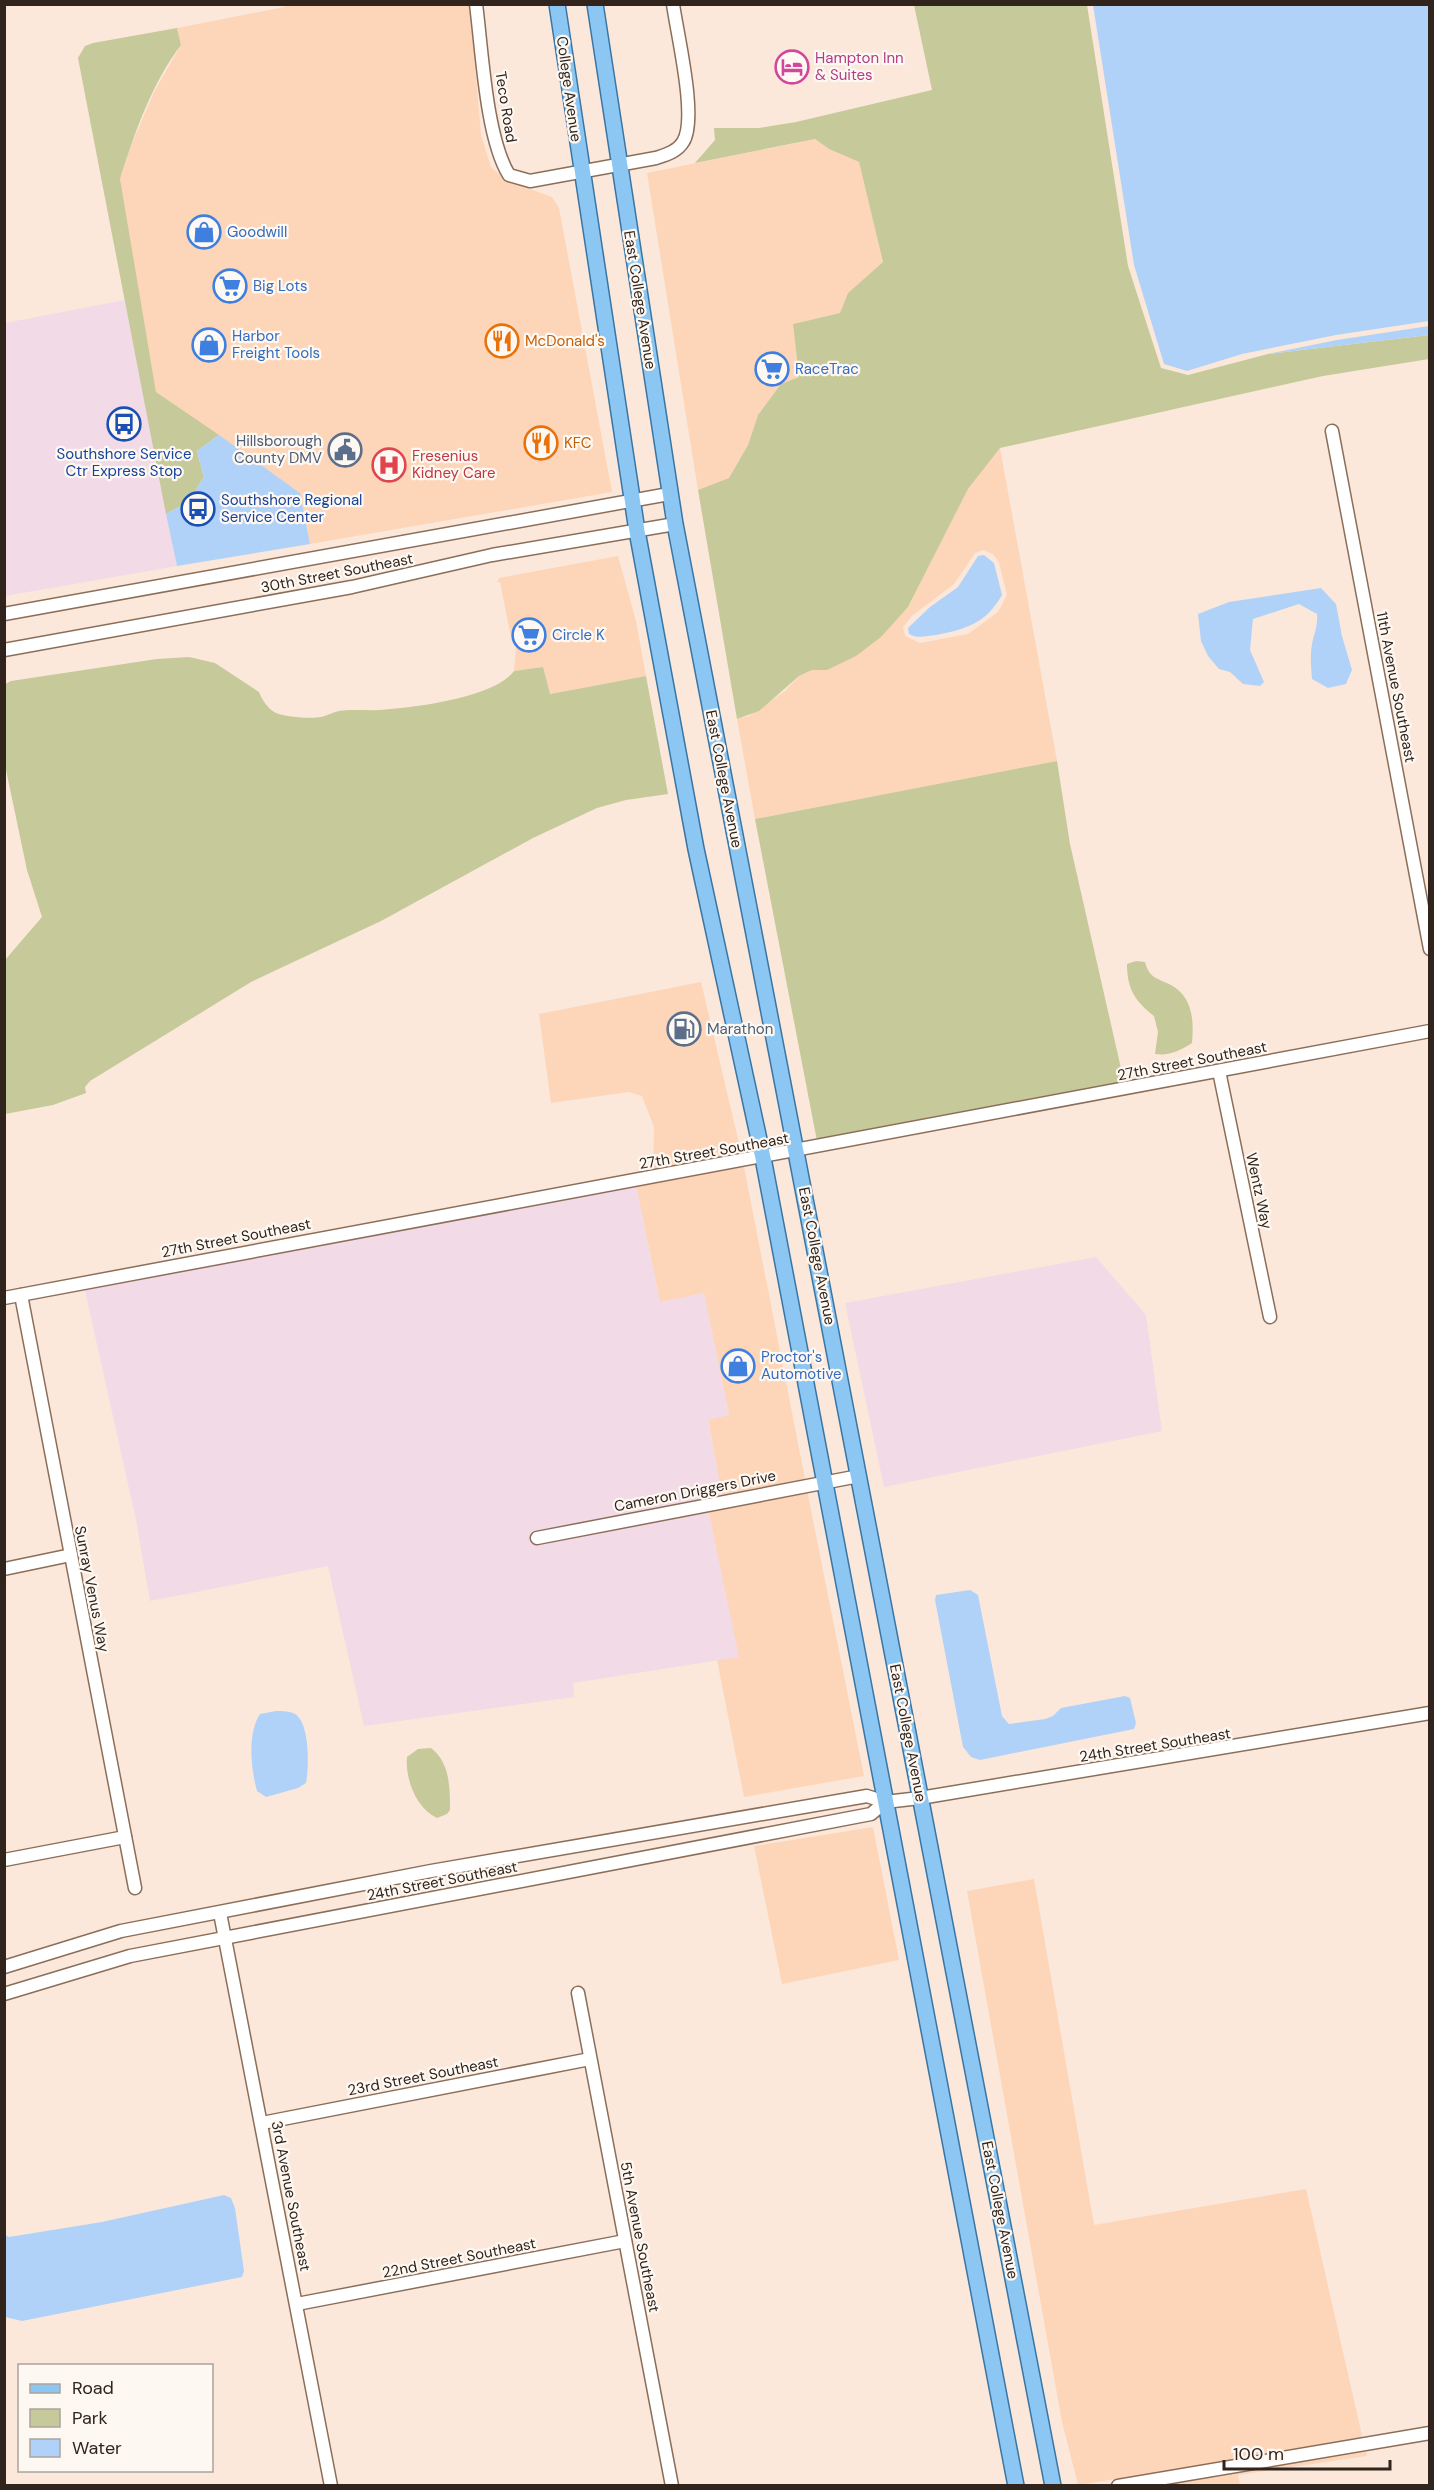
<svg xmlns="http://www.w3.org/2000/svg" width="1434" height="2490" font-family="'DM Sans',sans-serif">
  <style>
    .built { fill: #fdd6ba; fill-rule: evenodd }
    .industrial { fill: #f2dae6 }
    .green { fill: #c6c999 }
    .water { fill: #b1d2f8 }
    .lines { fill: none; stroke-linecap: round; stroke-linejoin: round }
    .minor-casing { stroke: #8b6e5a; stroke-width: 15 }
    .major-casing { stroke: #3a75a3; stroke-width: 18 }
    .minor { stroke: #fff; stroke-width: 12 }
    .major { stroke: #8cc7f3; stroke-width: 15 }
    .labels { text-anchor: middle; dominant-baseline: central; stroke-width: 4.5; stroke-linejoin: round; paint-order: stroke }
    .hotel-label { font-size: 15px; fill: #b23c85; stroke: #fef8f3; text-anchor: start }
    .street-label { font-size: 15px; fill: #30241c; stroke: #fef8f3 }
    .shop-label { font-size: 15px; fill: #366cbe; stroke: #fef8f3; text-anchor: start }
    .food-label { font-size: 15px; fill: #c56008; stroke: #fef8f3; text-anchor: start }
    .service-label { font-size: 15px; fill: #4e5e75; stroke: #fef8f3; text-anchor: end }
    .transit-label { font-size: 15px; fill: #164399; stroke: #fef8f3 }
    .health-label { font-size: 15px; fill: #be3a42; stroke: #fef8f3; text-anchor: start }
  </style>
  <rect width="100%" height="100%" fill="#fbe8da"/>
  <!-- built -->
  <g class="built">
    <polygon points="284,5 470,5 481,135 491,167 507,181 552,197 559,208 612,492 310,544 300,493 156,392 121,194 120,179 129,150 155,90 181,45 177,28 284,7"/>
    <polygon points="815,139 829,149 859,162 883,262 848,293 840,313 793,324 799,377 781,384 758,415 748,445 729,478 698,490 647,173"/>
    <path d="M1000,448L1057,761L755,819L737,719L749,716L785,691L799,676L812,670H827L908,607L968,489ZM983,550L993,554L999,562L1007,595L998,612L968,634L920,643L905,636L903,627L912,616L954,584L975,553Z"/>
    <polygon points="618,556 636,621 646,676 549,694 543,667 514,671 517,637 510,633 500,582 497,582 499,578"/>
    <polygon points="701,982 742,1156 653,1171 654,1127 642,1096 629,1092 551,1103 539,1014"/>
    <polygon points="744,1167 805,1479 722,1495 708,1419 729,1415 704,1294 660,1302 636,1186"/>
    <polygon points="807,1490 864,1776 744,1797 717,1660 738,1657 708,1509"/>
    <polygon points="873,1827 899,1960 782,1984 754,1846"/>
    <polygon points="1034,1879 1094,2225 1306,2189 1363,2440 1078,2485 1062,2422 967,1891"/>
    <polygon points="1366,2452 1367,2456 1238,2475 1240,2485 1150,2486"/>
  </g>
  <!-- industrial -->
  <g class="industrial">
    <polygon points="125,300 177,566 5,596 5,323"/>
    <polygon points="636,1186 660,1302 704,1293 729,1415 708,1420 722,1495 530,1534 532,1544 708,1509 739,1657 573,1683 574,1697 364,1726 328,1566 150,1601 136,1520 84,1286"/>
    <polygon points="1096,1257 1146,1315 1162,1431 884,1487 845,1303"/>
  </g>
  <!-- green -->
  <g class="green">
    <polygon points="914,5 1087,5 1128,266 1161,368 1188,375 1268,354 1429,335 1429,359 1323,376 1000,448 968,489 908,607 881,637 856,656 827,670 812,670 799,676 759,711 737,719 698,490 729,478 748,445 758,415 781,384 799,377 793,324 840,313 848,293 883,262 859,162 829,149 815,139 695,163 715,140 714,128 759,128 796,122 932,90"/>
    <path d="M177,28L181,45C152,83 134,134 120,179L156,392L219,435L197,451L204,477L188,502L166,514L78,58L85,46L93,43Z"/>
    <path d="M189,657L215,663L259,692C262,700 268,709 276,713C285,717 312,719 321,717C327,716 333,712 339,711C352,709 366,711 380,710C412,708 495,698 514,671L543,667L550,694L646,676L668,794L626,800L597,808L533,838L381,921L251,982L90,1081L85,1087L86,1093L53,1105L5,1114V960L42,917L27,870L5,765V684L11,681L157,659Z"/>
    <polygon points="1057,761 1070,844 1120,1064 1123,1080 1121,1083 931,1117 817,1141 755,819"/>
    <path d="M1136,961L1145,962C1149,978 1157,978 1171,985C1193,997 1194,1021 1192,1043C1179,1051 1170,1056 1155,1054L1158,1032L1154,1016C1135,1001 1127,989 1127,964Z"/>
    <path d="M431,1748C450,1763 450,1787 450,1810L447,1814L437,1818C416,1808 405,1779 407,1757L418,1749Z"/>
  </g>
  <!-- water -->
  <g class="water">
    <polygon points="1093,5 1429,5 1429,321 1336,335 1242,354 1187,371 1164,364 1134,265"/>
    <polygon points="1429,326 1429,335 1268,354 1337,340"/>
    <polygon points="219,435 300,493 310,544 177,566 166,514 188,502 204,477 197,451"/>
    <path d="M984,555L994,563L1002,595C986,623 967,629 936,635C926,636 918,639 909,634L908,628L930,607L958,587L978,556Z"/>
    <path d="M1321,588L1336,604L1342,636L1352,670L1346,684L1328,688L1312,679C1311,667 1310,656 1312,644C1314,633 1318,626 1317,614L1299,604L1253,619L1250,650L1264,682L1260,686L1243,684L1230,672L1219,669L1208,656L1201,641L1198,614L1229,602Z"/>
    <polygon points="970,1590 978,1595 1002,1716 1009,1724 1045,1719 1053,1716 1061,1708 1125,1696 1130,1698 1136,1723 1134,1729 980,1760 971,1757 963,1747 935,1600 936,1595"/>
    <path d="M276,1711C282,1711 290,1711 295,1714C310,1723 309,1768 306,1783L298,1788L266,1797L257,1791C251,1769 247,1734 260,1714Z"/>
    <polygon points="224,2195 231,2198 235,2208 244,2271 242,2277 22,2321 5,2317 5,2235 9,2237 102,2222"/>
  </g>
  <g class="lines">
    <!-- minor casing -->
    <g class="minor-casing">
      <g id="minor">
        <path d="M476,4C482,50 486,138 509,175L530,181L656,158C665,155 677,152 683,142C698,119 677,34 673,4"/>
        <polyline points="1332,431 1430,949"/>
        <polyline points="4,614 669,494"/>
        <polyline points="4,650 352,587 492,555 675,524"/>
        <polyline points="1219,1071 1270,1317"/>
        <polyline points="21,1295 135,1888"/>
        <polyline points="4,1298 1430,1031"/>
        <polyline points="537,1538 859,1476"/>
        <polyline points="4,1569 71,1555"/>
        <polyline points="4,1860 125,1837"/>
        <polyline points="220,1913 331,2486"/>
        <polyline points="4,1967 121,1931 431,1871 867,1796 885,1802 920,1798 1430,1713"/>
        <polyline points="578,1993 672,2486"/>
        <polyline points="4,1994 130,1956 871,1814 885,1802"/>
        <polyline points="262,2123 590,2059"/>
        <polyline points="297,2304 625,2241"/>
        <polyline points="1118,2486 1430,2433"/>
      </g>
    </g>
    <!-- major casing -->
    <g class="major-casing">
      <g id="major">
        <polyline points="557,4 637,531 696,849 763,1158 1016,2486"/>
        <polyline points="595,4 675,524 1053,2486"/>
      </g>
    </g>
    <!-- minor -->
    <use href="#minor" class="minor"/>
    <!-- major -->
    <use href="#major" class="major"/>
  </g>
  <!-- icons -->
  <defs>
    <g id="hotel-ring" transform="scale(1.725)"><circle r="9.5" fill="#fef8f3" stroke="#d1479c" stroke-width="1.5"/><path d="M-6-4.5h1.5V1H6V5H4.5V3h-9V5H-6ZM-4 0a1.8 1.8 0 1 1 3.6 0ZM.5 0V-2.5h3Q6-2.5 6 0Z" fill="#d1479c"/></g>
    <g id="shop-ring" transform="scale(1.725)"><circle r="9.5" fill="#fef8f3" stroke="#3f7fe0" stroke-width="1.5"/><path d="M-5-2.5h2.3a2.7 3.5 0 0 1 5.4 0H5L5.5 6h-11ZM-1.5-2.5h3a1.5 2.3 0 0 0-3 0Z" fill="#3f7fe0"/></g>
    <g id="supermarket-ring" transform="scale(1.725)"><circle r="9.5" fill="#fef8f3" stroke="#3f7fe0" stroke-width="1.5"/><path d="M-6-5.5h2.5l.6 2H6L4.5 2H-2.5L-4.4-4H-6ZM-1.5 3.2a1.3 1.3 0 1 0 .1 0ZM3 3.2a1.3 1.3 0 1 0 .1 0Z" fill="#3f7fe0"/></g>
    <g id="restaurant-ring" transform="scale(1.725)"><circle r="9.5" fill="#fef8f3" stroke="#e8710a" stroke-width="1.5"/><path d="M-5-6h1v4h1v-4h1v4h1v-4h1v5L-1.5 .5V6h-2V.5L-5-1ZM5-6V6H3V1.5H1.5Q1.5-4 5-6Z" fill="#e8710a"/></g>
    <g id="bus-ring" transform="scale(1.725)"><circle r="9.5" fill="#fef8f3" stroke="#1a4fb4" stroke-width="1.5"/><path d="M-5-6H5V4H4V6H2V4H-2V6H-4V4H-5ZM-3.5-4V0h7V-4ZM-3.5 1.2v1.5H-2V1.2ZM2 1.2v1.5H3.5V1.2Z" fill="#1a4fb4"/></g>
    <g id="civic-ring" transform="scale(1.725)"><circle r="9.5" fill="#fef8f3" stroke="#5c6f8a" stroke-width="1.5"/><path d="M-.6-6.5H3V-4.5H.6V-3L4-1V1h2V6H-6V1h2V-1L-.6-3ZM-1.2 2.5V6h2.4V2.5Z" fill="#5c6f8a"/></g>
    <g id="hospital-ring" transform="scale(1.725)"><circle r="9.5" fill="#fef8f3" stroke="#e0444e" stroke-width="1.5"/><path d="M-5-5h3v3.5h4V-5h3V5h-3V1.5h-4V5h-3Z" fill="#e0444e"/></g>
    <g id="fuel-ring" transform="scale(1.725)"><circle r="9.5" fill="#fef8f3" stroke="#5c6f8a" stroke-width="1.5"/><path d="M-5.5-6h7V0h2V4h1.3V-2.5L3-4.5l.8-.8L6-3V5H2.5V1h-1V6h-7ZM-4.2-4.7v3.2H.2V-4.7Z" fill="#5c6f8a"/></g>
  </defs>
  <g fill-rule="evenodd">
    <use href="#hotel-ring" x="792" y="67"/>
    <use href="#shop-ring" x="204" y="232"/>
    <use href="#supermarket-ring" x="230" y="286"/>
    <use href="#restaurant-ring" x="502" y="341"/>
    <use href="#shop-ring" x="209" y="345"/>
    <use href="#supermarket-ring" x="772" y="369"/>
    <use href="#bus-ring" x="124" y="424"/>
    <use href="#restaurant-ring" x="541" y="443"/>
    <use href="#civic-ring" x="345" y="450"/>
    <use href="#hospital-ring" x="389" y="465"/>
    <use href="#bus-ring" x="198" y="509"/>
    <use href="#supermarket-ring" x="529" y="635"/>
    <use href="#fuel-ring" x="684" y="1029"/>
    <use href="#shop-ring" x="738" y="1366"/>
  </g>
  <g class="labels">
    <!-- hotel labels -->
    <g class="hotel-label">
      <text x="815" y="58">Hampton Inn<tspan x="815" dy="17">&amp; Suites</tspan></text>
    </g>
    <!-- street labels -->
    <g class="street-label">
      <text transform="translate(569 89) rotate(82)">College Avenue</text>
      <text transform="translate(506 107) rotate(81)">Teco Road</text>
      <text transform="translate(640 300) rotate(81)">East College Avenue</text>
      <text transform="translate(337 573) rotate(-11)">30th Street Southeast</text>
      <text transform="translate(1396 687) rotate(79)">11th Avenue Southeast</text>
      <text transform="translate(724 779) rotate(79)">East College Avenue</text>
      <text transform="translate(1192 1061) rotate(-11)">27th Street Southeast</text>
      <text transform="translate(714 1151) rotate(-10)">27th Street Southeast</text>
      <text transform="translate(1259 1191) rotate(78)">Wentz Way</text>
      <text transform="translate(236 1238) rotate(-11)">27th Street Southeast</text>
      <text transform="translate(817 1256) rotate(79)">East College Avenue</text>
      <text transform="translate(695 1491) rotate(-11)">Cameron Driggers Drive</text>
      <text transform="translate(92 1589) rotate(79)">Sunray Venus Way</text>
      <text transform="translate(908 1733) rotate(79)">East College Avenue</text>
      <text transform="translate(1155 1745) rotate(-9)">24th Street Southeast</text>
      <text transform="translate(442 1881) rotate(-11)">24th Street Southeast</text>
      <text transform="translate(423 2076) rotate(-11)">23rd Street Southeast</text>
      <text transform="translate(291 2196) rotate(79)">3rd Avenue Southeast</text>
      <text transform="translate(1000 2210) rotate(79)">East College Avenue</text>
      <text transform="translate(640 2237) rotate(79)">5th Avenue Southeast</text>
      <text transform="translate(459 2258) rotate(-11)">22nd Street Southeast</text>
    </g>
    <!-- shop labels -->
    <g class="shop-label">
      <text x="227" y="232">Goodwill</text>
      <text x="253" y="286">Big Lots</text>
      <text x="232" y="336">Harbor<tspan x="232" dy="17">Freight Tools</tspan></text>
      <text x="795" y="369">RaceTrac</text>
      <text x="552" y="635">Circle K</text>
      <text x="761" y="1357">Proctor's<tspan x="761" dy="17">Automotive</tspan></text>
    </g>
    <!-- food labels -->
    <g class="food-label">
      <text x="525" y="341">McDonald's</text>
      <text x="564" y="443">KFC</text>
    </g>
    <!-- service labels -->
    <g class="service-label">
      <text x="322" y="441">Hillsborough<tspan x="322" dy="17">County DMV</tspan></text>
      <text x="707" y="1029" text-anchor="start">Marathon</text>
    </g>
    <!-- transit labels -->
    <g class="transit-label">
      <text x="124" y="454">Southshore Service<tspan x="124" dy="17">Ctr Express Stop</tspan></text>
      <text x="221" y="500" text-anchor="start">Southshore Regional<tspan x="221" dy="17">Service Center</tspan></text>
    </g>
    <!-- health labels -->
    <g class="health-label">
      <text x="412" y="456">Fresenius<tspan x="412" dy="17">Kidney Care</tspan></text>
    </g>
  </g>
  <!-- border -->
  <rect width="1434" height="2490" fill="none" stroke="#30241c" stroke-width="12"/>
  <!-- legend -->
  <rect x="18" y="2364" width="195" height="108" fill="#fef8f3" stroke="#aca39d" stroke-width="1.5"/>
  <rect x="30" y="2384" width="30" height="9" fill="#8cc7f3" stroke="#aca39d" stroke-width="1.5"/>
  <text x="72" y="2394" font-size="18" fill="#30241c">Road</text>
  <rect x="30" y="2409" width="30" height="18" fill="#c6c999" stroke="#aca39d" stroke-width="1.5"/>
  <text x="72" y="2424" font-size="18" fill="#30241c">Park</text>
  <rect x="30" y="2439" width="30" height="18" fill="#b1d2f8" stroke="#aca39d" stroke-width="1.5"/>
  <text x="72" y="2454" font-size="18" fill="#30241c">Water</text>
  <!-- scale -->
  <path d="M1224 2460v9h166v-9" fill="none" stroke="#30241c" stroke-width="3"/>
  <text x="1233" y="2460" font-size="18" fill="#30241c" stroke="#fef8f3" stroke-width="4.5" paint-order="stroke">100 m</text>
</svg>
